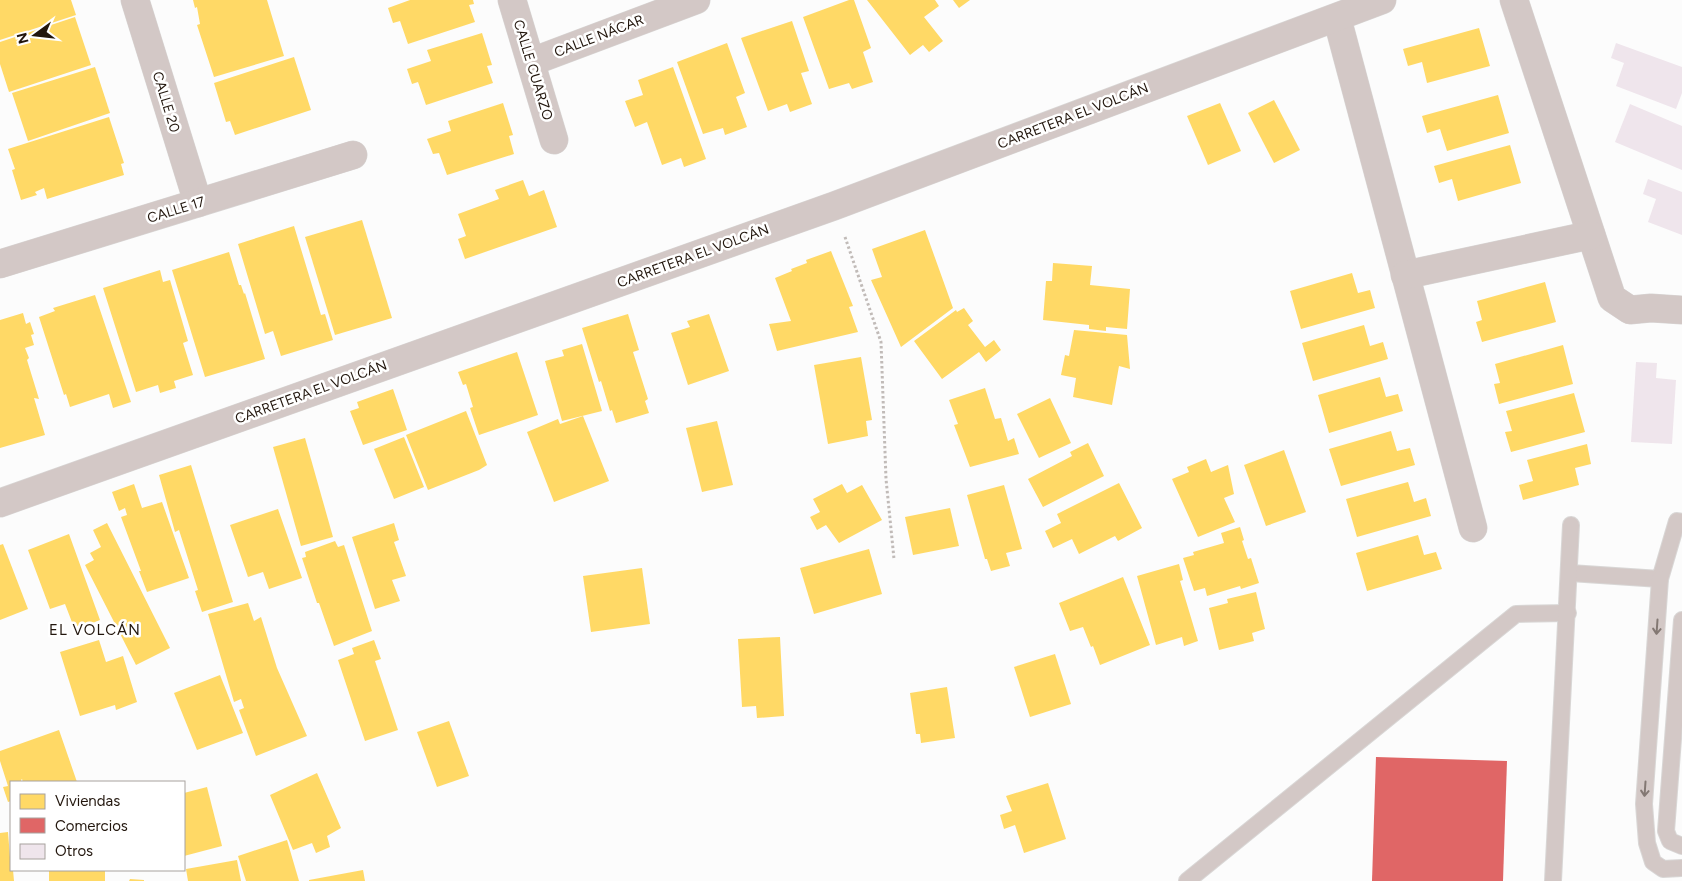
<svg xmlns="http://www.w3.org/2000/svg" width="1682" height="881" font-family="Figtree,sans-serif">
  <style>
    .homes { fill: #ffd966 }
    .shops { fill: #e06666 }
    .building { fill: #efe5ec }
    .lines { fill: none; stroke-linecap: round; stroke-linejoin: round }
    .service-casing { stroke: #d9d7d6; stroke-width: 18 }
    .minor-casing { stroke: #d9d7d6; stroke-width: 29 }
    .tertiary-casing { stroke: #d9d7d6; stroke-width: 29 }
    .path { stroke: #c1bbb8; stroke-width: 3; stroke-dasharray: 2.5 2.5; stroke-linecap: butt }
    .service { stroke: #d3c8c6; stroke-width: 16 }
    .minor { stroke: #d3c8c6; stroke-width: 28 }
    .tertiary { stroke: #d3c8c6; stroke-width: 28 }
    .oneway { stroke: #837873 }
    .labels { text-anchor: middle; dominant-baseline: central; stroke-width: 5; stroke-linejoin: round; paint-order: stroke }
    .street-label { font-size: 14px; fill: #22160d; stroke: #fff }
    .neighbourhood-label { font-size: 15px; letter-spacing: 1px; fill: #22160d; stroke: #fff }
  </style>
  <rect width="100%" height="100%" fill="#fcfcfc"/>
  <!-- homes -->
  <g class="homes">
    <polygon points="0,0 71,0 76,15 0,40"/>
    <polygon points="193,0 267,0 284,56 214,77 197,25 200,24 197,7 195,8"/>
    <polygon points="410,0 473,0 474,4 469,5 475,22 408,44 400,21 393,23 388,8"/>
    <polygon points="849,0 854,0 871,48 863,52 873,82 852,89 849,83 829,89 803,17"/>
    <polygon points="867,0 935,0 939,6 924,17 943,41 929,52 923,45 910,55"/>
    <polygon points="953,0 970,0 959,8"/>
    <polygon points="75,17 91,65 9,92 0,64 0,42"/>
    <polygon points="792,21 809,71 801,73 812,104 790,112 787,104 768,111 741,38"/>
    <polygon points="1479,28 1490,66 1427,83 1422,62 1408,66 1403,49"/>
    <polygon points="482,33 492,65 487,66 493,83 426,105 418,82 412,84 407,69 431,61 427,50"/>
    <polygon points="727,43 745,93 736,97 747,127 725,135 723,128 703,134 677,62"/>
    <polygon points="294,57 311,110 235,135 230,121 226,122 214,83"/>
    <polygon points="95,67 110,113 28,141 12,93"/>
    <polygon points="673,67 706,159 684,167 681,158 662,165 647,122 635,127 625,101 643,95 638,80"/>
    <polygon points="1498,95 1509,133 1447,151 1440,129 1427,133 1422,116"/>
    <polygon points="1274,100 1300,150 1274,163 1248,113"/>
    <polygon points="503,103 513,135 509,136 514,154 447,175 439,153 433,154 427,139 451,131 448,121"/>
    <polygon points="1220,103 1241,151 1208,165 1187,116"/>
    <polygon points="109,117 124,163 121,164 124,175 47,199 44,188 35,192 37,195 21,200 12,170 15,169 8,149"/>
    <polygon points="1510,145 1521,183 1458,201 1452,179 1439,183 1434,166"/>
    <polygon points="523,180 529,196 544,190 557,227 465,259 458,239 466,236 458,214 499,199 495,190"/>
    <polygon points="362,220 392,318 335,335 305,237"/>
    <polygon points="294,226 321,315 325,314 333,340 281,356 273,331 265,334 238,244"/>
    <polygon points="925,230 953,308 901,347 871,280 882,277 872,249"/>
    <polygon points="831,251 853,306 849,307 858,332 777,351 769,324 791,321 775,278 792,271 791,269 807,263 806,260"/>
    <polygon points="229,252 239,285 241,285 244,294 245,293 265,359 205,377 172,270"/>
    <polygon points="1053,263 1092,266 1090,285 1130,289 1127,329 1106,327 1106,331 1089,329 1089,325 1043,320 1046,281 1052,281"/>
    <polygon points="160,270 163,282 170,280 188,341 183,343 193,375 174,381 176,388 160,393 158,385 136,392 103,288"/>
    <polygon points="1352,273 1358,293 1370,290 1375,308 1301,329 1290,291"/>
    <polygon points="1545,282 1556,322 1482,342 1476,322 1482,320 1477,301"/>
    <polygon points="95,295 131,402 113,408 109,394 70,407 66,394 64,395 39,317 55,311 53,308"/>
    <polygon points="964,308 973,321 968,325 985,347 994,340 1001,350 986,362 979,352 942,379 914,341 956,310 957,312"/>
    <polygon points="23,313 26,324 30,322 34,334 31,335 34,345 25,348 29,358 27,360 39,399 34,398 45,435 0,448 0,320"/>
    <polygon points="628,314 639,350 633,352 648,399 645,401 649,413 616,423 612,410 610,411 601,381 599,382 582,328"/>
    <polygon points="709,314 729,371 688,385 671,333 690,327 687,321"/>
    <polygon points="1364,325 1370,346 1383,342 1388,359 1313,381 1302,343"/>
    <polygon points="1074,330 1127,335 1130,369 1119,366 1112,405 1073,397 1076,378 1061,375 1065,355 1069,356"/>
    <polygon points="582,344 602,411 562,421 545,361 564,356 562,350"/>
    <polygon points="1563,345 1573,384 1499,404 1494,384 1500,383 1495,364"/>
    <polygon points="517,352 538,415 479,435 470,408 473,407 466,384 463,385 458,372"/>
    <polygon points="861,357 872,420 866,421 868,436 828,444 814,365"/>
    <polygon points="1380,377 1386,397 1398,394 1403,411 1329,433 1318,395"/>
    <polygon points="985,388 995,419 1001,418 1008,441 1014,438 1019,454 970,467 954,425 958,424 949,400"/>
    <polygon points="393,389 407,430 363,445 350,411 359,408 357,402"/>
    <polygon points="1574,393 1585,432 1511,452 1505,432 1512,431 1506,411"/>
    <polygon points="1050,398 1071,443 1039,458 1017,414"/>
    <polygon points="466,411 487,465 479,470 428,490 406,435"/>
    <polygon points="583,416 609,481 554,502 527,432 558,419 560,424"/>
    <polygon points="717,421 733,485 702,492 686,428"/>
    <polygon points="1391,431 1397,451 1410,448 1415,465 1341,486 1329,449"/>
    <polygon points="404,437 424,487 394,499 374,449"/>
    <polygon points="305,438 333,537 301,546 273,447"/>
    <polygon points="1088,443 1104,476 1043,507 1028,479 1072,456 1070,452"/>
    <polygon points="1587,444 1591,464 1575,468 1579,485 1523,500 1519,485 1533,481 1527,460"/>
    <polygon points="1284,450 1306,512 1266,526 1244,465"/>
    <polygon points="1206,459 1211,472 1228,465 1234,494 1224,498 1235,522 1198,537 1172,479 1189,472 1187,467"/>
    <polygon points="191,465 233,602 202,612 195,591 198,590 179,530 175,532 159,475"/>
    <polygon points="1408,482 1414,502 1426,498 1431,516 1357,537 1346,499"/>
    <polygon points="1119,483 1142,528 1118,541 1115,536 1079,554 1072,539 1053,548 1045,531 1061,523 1057,514"/>
    <polygon points="134,484 142,508 162,502 189,578 147,592 139,571 141,571 121,517 127,515 125,508 119,511 112,492"/>
    <polygon points="842,484 847,493 862,485 882,520 839,543 826,525 817,530 810,517 820,512 813,499"/>
    <polygon points="1004,485 1022,549 1006,553 1010,566 991,571 987,559 985,559 967,495"/>
    <polygon points="950,508 959,546 913,555 905,517"/>
    <polygon points="278,509 302,578 269,589 263,572 248,577 230,525"/>
    <polygon points="107,523 170,648 136,665 85,565 94,560 90,553 101,547 93,530"/>
    <polygon points="394,523 399,540 394,542 406,576 392,580 400,601 375,609 352,537"/>
    <polygon points="1240,527 1244,540 1242,541 1248,559 1251,558 1259,583 1241,589 1240,586 1207,596 1205,588 1194,591 1183,558 1194,555 1193,552 1224,543 1221,533"/>
    <polygon points="69,534 100,620 75,630 65,604 50,609 28,550"/>
    <polygon points="1418,535 1424,555 1436,552 1442,569 1367,591 1356,553"/>
    <polygon points="335,541 338,547 344,545 372,631 334,646 319,603 317,603 302,558 306,557 305,552"/>
    <polygon points="3,544 28,609 0,620 0,545"/>
    <polygon points="869,549 882,594 814,614 800,568"/>
    <polygon points="1179,564 1183,580 1180,581 1198,641 1184,646 1182,637 1156,645 1137,576"/>
    <polygon points="642,568 650,624 591,632 583,576"/>
    <polygon points="1123,577 1150,645 1100,665 1093,646 1091,647 1083,627 1070,631 1059,603"/>
    <polygon points="1256,592 1265,629 1252,633 1254,641 1219,650 1209,608 1228,603 1227,599"/>
    <polygon points="248,603 254,621 261,617 277,668 307,736 256,756 239,710 244,708 241,699 234,702 208,614"/>
    <polygon points="780,637 784,716 757,718 756,706 742,707 738,639"/>
    <polygon points="99,640 106,662 123,656 137,702 116,710 115,705 80,716 60,652"/>
    <polygon points="374,640 381,659 375,661 398,730 365,741 338,660 354,654 352,648"/>
    <polygon points="1055,654 1071,704 1030,717 1014,667"/>
    <polygon points="220,675 243,733 197,750 174,693"/>
    <polygon points="947,687 955,738 921,743 920,734 916,734 910,693"/>
    <polygon points="449,721 469,776 437,787 417,732"/>
    <polygon points="59,730 77,782 23,782 22,779 21,780 21,782 11,782 11,801 8,802 3,787 8,786 0,761 0,751"/>
    <polygon points="317,773 341,828 327,836 330,847 316,853 312,843 293,850 270,795"/>
    <polygon points="1048,783 1066,839 1024,853 1015,825 1004,829 1000,815 1012,811 1006,796"/>
    <polygon points="207,787 222,846 184,856 184,793"/>
    <polygon points="8,832 11,870 13,870 14,881 0,881 0,833"/>
    <polygon points="287,840 299,881 246,881 238,856"/>
    <polygon points="237,860 241,881 188,881 186,869"/>
    <rect x="49" y="870" width="56" height="11"/>
    <polygon points="363,870 365,881 309,881 309,880"/>
    <polygon points="130,879 144,880 144,881 129,881"/>
  </g>
  <!-- shops -->
  <polygon class="shops" points="1376,757 1507,761 1503,881 1372,881"/>
  <!-- building -->
  <g class="building">
    <polygon points="1616,43 1682,67 1682,93 1676,109 1616,86 1624,63 1611,58"/>
    <polygon points="1630,104 1682,126 1682,170 1615,142"/>
    <polygon points="1648,179 1682,192 1682,235 1648,222 1656,199 1643,194"/>
    <polygon points="1636,362 1657,363 1656,378 1676,380 1672,444 1631,442"/>
  </g>
  <g class="lines">
    <!-- service casing -->
    <g class="service-casing">
      <g id="service">
        <polyline points="1570,573 1660,579 1677,521 1682,522"/>
        <polyline points="1660,579 1644,804 1647,843 1653,862 1663,869 1682,868"/>
        <polyline points="1682,620 1666,831 1670,841 1682,846"/>
        <polyline points="1187,881 1516,614 1568,613"/>
        <polyline points="1553,881 1571,525"/>
      </g>
    </g>
    <!-- minor casing -->
    <g class="minor-casing">
      <g id="minor">
        <polyline points="135,0 198,203"/>
        <polyline points="512,0 554,140"/>
        <polyline points="1514,0 1612,298 1630,310 1651,308 1682,310"/>
        <polyline points="1337,18 1473,528"/>
        <polyline points="531,62 696,0"/>
        <polyline points="0,264 353,155"/>
        <polyline points="1405,275 1591,235"/>
      </g>
    </g>
    <!-- tertiary casing -->
    <g class="tertiary-casing">
      <polyline id="tertiary" points="0,503 834,206 1382,0"/>
    </g>
    <!-- path -->
    <polyline class="path" points="845,237 881,342 886,479 894,559"/>
    <!-- service -->
    <use href="#service" class="service"/>
    <!-- minor -->
    <use href="#minor" class="minor"/>
    <!-- tertiary -->
    <use href="#tertiary" class="tertiary"/>
  </g>
  <!-- one-way arrows -->
  <defs><path id="oneway-shaft" d="M-6 0H5M1.5-3L5.5 0L1.5 3" fill="none" stroke-width="1.6" stroke-linecap="round" stroke-linejoin="round" transform="scale(1.25)"/></defs>
  <g class="oneway">
    <use href="#oneway-shaft" transform="translate(1657 627) rotate(94)"/>
    <use href="#oneway-shaft" transform="translate(1645 789) rotate(94)"/>
  </g>
  <g class="labels">
    <!-- street labels -->
    <g class="street-label">
      <text transform="translate(599 36) rotate(-21)">CALLE NÁCAR</text>
      <text transform="translate(533 70) rotate(73)">CALLE CUARZO</text>
      <text transform="translate(166 102) rotate(73)">CALLE 20</text>
      <text transform="translate(1073 116) rotate(-21)">CARRETERA EL VOLCÁN</text>
      <text transform="translate(176 210) rotate(-17)">CALLE 17</text>
      <text transform="translate(693 256) rotate(-20)">CARRETERA EL VOLCÁN</text>
      <text transform="translate(311 392) rotate(-20)">CARRETERA EL VOLCÁN</text>
    </g>
    <!-- neighbourhood labels -->
    <g class="neighbourhood-label">
      <text x="95" y="630">EL VOLCÁN</text>
    </g>
  </g>
  <!-- legend -->
  <rect x="10" y="781" width="175" height="90" fill="#ffffff" stroke="#a7a29e"/>
  <rect x="20" y="794" width="25" height="15" fill="#ffd966" stroke="#a7a29e"/>
  <text x="55" y="806" font-size="15" fill="#22160d">Viviendas</text>
  <rect x="20" y="818" width="25" height="15" fill="#e06666" stroke="#a7a29e"/>
  <text x="55" y="831" font-size="15" fill="#22160d">Comercios</text>
  <rect x="20" y="844" width="25" height="15" fill="#efe5ec" stroke="#a7a29e"/>
  <text x="55" y="856" font-size="15" fill="#22160d">Otros</text>
  <!-- north arrow -->
  <g transform="translate(35 35) rotate(255)" stroke="#ffffff" stroke-width="4" paint-order="stroke">
  <path d="M0-4L9 19L0 12L-9 19Z" fill="#22160d"/>
  <text y="-8" font-size="14" font-weight="bold" text-anchor="middle" fill="#22160d">N</text>
  </g>
</svg>
